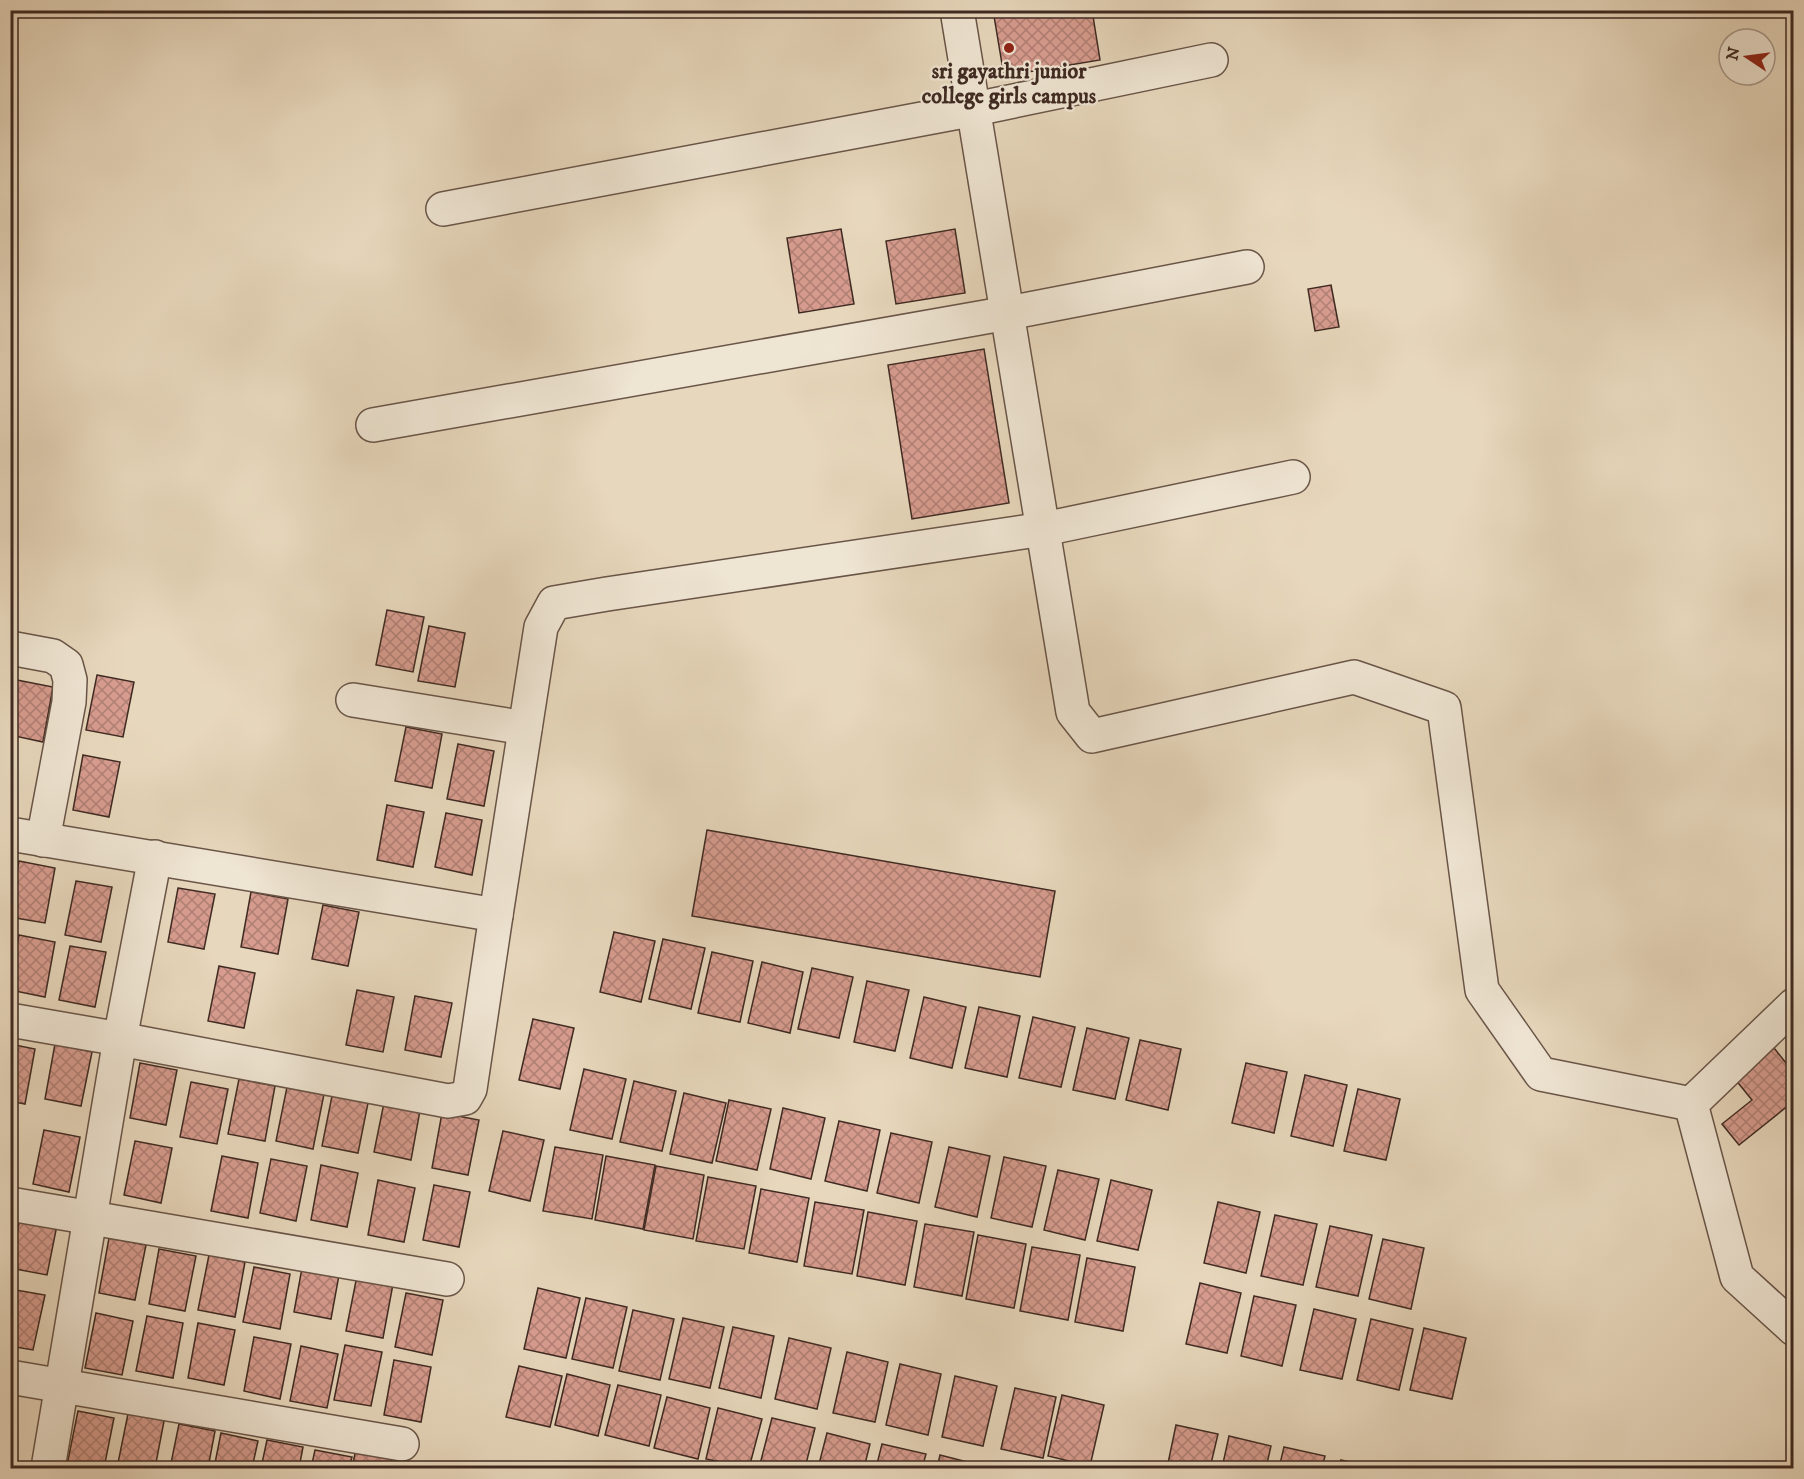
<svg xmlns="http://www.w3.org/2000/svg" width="1804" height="1479" font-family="'IM FELL DW Pica',serif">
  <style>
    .building { fill: url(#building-cross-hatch); stroke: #3f2a22; stroke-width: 1.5 }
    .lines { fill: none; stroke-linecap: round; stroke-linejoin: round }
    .street-casing { stroke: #695548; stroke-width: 36 }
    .street { stroke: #efe5d3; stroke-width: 33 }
    .poi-dot { fill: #8f2418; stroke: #efe5d3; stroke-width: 2 }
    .labels { text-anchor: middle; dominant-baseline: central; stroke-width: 4.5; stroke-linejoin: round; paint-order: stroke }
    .poi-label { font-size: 22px; font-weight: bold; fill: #3f2a22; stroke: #efe5d3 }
  </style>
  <defs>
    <pattern id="building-cross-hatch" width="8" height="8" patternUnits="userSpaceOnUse" patternTransform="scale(1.5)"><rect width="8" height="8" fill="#d79c8f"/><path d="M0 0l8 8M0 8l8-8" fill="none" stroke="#b07f74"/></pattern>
  </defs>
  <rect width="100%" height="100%" fill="#e7d7bc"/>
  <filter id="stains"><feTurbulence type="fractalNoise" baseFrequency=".00333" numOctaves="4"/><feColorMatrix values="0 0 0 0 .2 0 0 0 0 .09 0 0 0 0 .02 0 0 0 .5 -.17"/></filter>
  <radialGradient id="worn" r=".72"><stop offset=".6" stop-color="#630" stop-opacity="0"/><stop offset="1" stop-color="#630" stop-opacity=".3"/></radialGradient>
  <!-- building -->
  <g class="building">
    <polygon points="993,10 1092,10 1100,60 1004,76"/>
    <polygon points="841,229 854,304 799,313 787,238"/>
    <polygon points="955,229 965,293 896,304 886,241"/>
    <polygon points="1331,285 1339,327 1315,331 1308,289"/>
    <polygon points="984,349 1009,503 912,519 888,365"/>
    <polygon points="387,610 424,617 413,672 376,665"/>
    <polygon points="429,626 465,633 455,687 418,681"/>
    <polygon points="97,675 134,682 123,737 86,730"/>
    <polygon points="17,680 53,687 43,742 10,735 10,711"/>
    <polygon points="406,727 442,734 432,788 395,781"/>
    <polygon points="458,744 494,751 484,806 447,799"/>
    <polygon points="83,755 120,762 109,817 73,810"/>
    <polygon points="387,805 424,812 413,867 377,860"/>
    <polygon points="446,813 482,820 472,875 435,867"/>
    <polygon points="707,830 1055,891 1040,977 692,916"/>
    <polygon points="19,861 55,868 45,923 10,917 10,905"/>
    <polygon points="76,881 112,887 101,942 65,935"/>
    <polygon points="178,888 215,894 204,949 168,942"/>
    <polygon points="251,892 288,899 278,954 241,947"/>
    <polygon points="323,905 359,912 348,966 312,959"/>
    <polygon points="614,932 655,941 641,1002 600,992"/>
    <polygon points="19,935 55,942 45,997 10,990 10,977"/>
    <polygon points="663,939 705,948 691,1009 649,999"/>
    <polygon points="70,946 106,952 95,1007 59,1000"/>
    <polygon points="712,952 753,961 740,1022 698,1013"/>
    <polygon points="762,962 803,972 790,1033 748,1023"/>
    <polygon points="219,966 255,973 244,1028 208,1021"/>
    <polygon points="812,968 853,977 839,1038 798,1029"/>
    <polygon points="867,981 909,990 895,1051 854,1042"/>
    <polygon points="357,990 394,997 383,1052 346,1045"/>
    <polygon points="415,996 452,1003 441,1057 405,1050"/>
    <polygon points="924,997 966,1007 952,1068 910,1058"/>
    <polygon points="979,1007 1020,1016 1007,1077 965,1068"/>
    <polygon points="1033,1017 1075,1027 1061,1087 1019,1078"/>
    <polygon points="533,1019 574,1028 560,1089 519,1080"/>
    <polygon points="1087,1028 1129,1038 1115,1099 1073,1090"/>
    <polygon points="1140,1040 1181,1049 1168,1110 1126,1100"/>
    <polygon points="10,1044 35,1049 25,1104 10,1101"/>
    <polygon points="55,1044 92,1052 81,1106 45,1099"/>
    <polygon points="1774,1048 1794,1073 1794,1101 1739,1145 1722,1124 1752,1100 1735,1079"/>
    <polygon points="140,1063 177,1070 166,1125 130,1118"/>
    <polygon points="1246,1063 1287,1072 1274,1133 1232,1123"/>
    <polygon points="584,1069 626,1079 612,1139 570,1130"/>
    <polygon points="1305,1075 1347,1085 1333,1146 1291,1136"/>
    <polygon points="239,1079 275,1086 265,1141 228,1134"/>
    <polygon points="634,1081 676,1091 662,1151 620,1142"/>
    <polygon points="191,1082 228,1089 217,1144 180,1137"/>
    <polygon points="287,1087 324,1094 313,1149 276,1141"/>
    <polygon points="1358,1089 1400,1099 1386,1160 1344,1151"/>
    <polygon points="333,1091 369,1098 358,1153 322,1146"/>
    <polygon points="684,1093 726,1103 712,1163 670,1154"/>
    <polygon points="385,1098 421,1105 411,1160 374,1152"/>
    <polygon points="729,1100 771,1109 757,1170 716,1161"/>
    <polygon points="783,1108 825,1118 811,1179 770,1169"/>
    <polygon points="442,1113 479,1120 468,1175 432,1168"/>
    <polygon points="839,1121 880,1130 867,1191 825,1181"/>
    <polygon points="44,1130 80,1137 69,1192 33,1184"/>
    <polygon points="503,1131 544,1140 530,1201 489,1191"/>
    <polygon points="891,1133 932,1142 919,1203 877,1193"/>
    <polygon points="135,1141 172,1148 161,1203 124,1195"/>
    <polygon points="555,1147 603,1155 592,1219 543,1211"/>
    <polygon points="949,1147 990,1156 977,1217 935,1207"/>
    <polygon points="222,1156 258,1163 248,1218 211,1211"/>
    <polygon points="606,1156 655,1165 643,1229 595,1220"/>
    <polygon points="1004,1157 1046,1166 1032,1227 991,1218"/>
    <polygon points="271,1159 307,1166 296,1221 260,1213"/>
    <polygon points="321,1165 358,1173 347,1227 311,1220"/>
    <polygon points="656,1166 704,1175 693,1239 644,1230"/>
    <polygon points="1058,1170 1099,1179 1085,1240 1044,1230"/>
    <polygon points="708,1177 756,1186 744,1249 696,1241"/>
    <polygon points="378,1180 415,1188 404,1242 368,1235"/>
    <polygon points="1111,1180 1152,1190 1138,1250 1097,1241"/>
    <polygon points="434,1185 470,1192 459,1247 423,1240"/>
    <polygon points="761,1189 809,1198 797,1262 749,1253"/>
    <polygon points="815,1202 864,1210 852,1274 804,1266"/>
    <polygon points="1218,1202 1260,1212 1246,1273 1204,1263"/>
    <polygon points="868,1212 917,1221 905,1285 857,1276"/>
    <polygon points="21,1213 58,1220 47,1275 10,1268"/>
    <polygon points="1275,1215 1317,1224 1303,1285 1261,1276"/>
    <polygon points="10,1224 17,1225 10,1258"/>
    <polygon points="925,1224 974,1232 962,1296 914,1287"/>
    <polygon points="1330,1226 1372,1235 1358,1296 1316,1287"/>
    <polygon points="978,1235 1026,1244 1014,1308 966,1299"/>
    <polygon points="109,1238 146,1245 135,1300 99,1293"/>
    <polygon points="1383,1239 1424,1248 1411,1309 1369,1299"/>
    <polygon points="1032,1247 1080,1255 1068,1320 1020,1311"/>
    <polygon points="159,1249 196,1256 185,1311 149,1304"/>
    <polygon points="209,1255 245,1262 235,1317 198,1310"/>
    <polygon points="304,1257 341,1264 331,1319 294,1312"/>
    <polygon points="1087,1258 1135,1267 1123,1331 1075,1322"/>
    <polygon points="254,1267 290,1274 280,1329 243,1322"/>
    <polygon points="357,1276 393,1284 383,1338 346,1331"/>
    <polygon points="1200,1283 1241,1293 1227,1353 1186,1344"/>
    <polygon points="538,1288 580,1298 566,1358 524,1349"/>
    <polygon points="10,1289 45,1295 33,1350 10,1346"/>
    <polygon points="406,1293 443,1300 432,1355 395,1347"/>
    <polygon points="1254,1296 1296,1305 1282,1366 1241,1356"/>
    <polygon points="586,1298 627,1307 613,1368 572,1359"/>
    <polygon points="1314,1309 1356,1319 1342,1379 1300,1370"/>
    <polygon points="633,1310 674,1319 660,1380 619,1371"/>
    <polygon points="96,1313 133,1321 122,1375 85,1368"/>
    <polygon points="147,1316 183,1323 173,1378 136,1371"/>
    <polygon points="683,1318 724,1327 710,1388 669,1379"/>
    <polygon points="1371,1319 1413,1329 1399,1390 1357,1380"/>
    <polygon points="198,1323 235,1330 224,1385 188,1378"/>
    <polygon points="733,1327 774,1336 761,1398 719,1388"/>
    <polygon points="1424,1328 1466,1338 1452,1399 1410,1390"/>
    <polygon points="254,1337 291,1344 280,1399 244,1391"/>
    <polygon points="789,1338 831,1348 817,1409 775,1399"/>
    <polygon points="345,1345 382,1352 371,1406 334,1400"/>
    <polygon points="301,1346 338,1354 327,1408 290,1401"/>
    <polygon points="847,1352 888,1362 875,1422 833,1413"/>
    <polygon points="394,1360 431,1367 421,1422 384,1415"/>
    <polygon points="900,1364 941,1374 928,1435 886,1425"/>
    <polygon points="519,1366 562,1376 550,1427 506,1417"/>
    <polygon points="567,1374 610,1385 598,1436 555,1425"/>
    <polygon points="955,1376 997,1386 983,1446 942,1437"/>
    <polygon points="618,1385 661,1395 649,1446 605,1435"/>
    <polygon points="1015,1388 1056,1397 1043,1458 1001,1449"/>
    <polygon points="1062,1395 1104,1405 1090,1466 1048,1456"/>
    <polygon points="667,1397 710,1408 698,1459 654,1448"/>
    <polygon points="718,1408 762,1419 749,1468 706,1459"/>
    <polygon points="129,1409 165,1416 155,1468 143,1468 118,1463"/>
    <polygon points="78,1411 114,1418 104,1468 83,1468 67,1465"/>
    <polygon points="772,1418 815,1428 805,1468 759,1468"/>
    <polygon points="179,1424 215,1431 208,1468 170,1468"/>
    <polygon points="1176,1425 1218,1434 1210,1468 1167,1468"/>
    <polygon points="221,1433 258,1441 252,1468 214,1468"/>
    <polygon points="827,1433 870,1444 864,1468 818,1468"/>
    <polygon points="1229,1436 1271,1446 1266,1468 1222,1468"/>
    <polygon points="267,1440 303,1447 299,1468 261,1468"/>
    <polygon points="357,1444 394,1451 390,1468 352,1468"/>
    <polygon points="882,1444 926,1454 922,1468 876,1468"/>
    <polygon points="1284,1447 1325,1456 1322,1468 1279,1468"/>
    <polygon points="315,1450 352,1457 349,1468 311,1468"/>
    <polygon points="940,1455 983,1466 982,1468 937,1468"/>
    <polygon points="1341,1460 1377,1468 1340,1468"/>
  </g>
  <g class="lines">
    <!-- street casing -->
    <g class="street-casing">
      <g id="street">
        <polyline points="957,10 1073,712 1092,736 1354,677 1444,708 1482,990 1541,1074 1691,1104"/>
        <polyline points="443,209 975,109 1211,60"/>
        <polyline points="373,425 1008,313 1247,267"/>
        <polyline points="10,648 53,656 66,665 70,680 69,702 43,840"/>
        <polyline points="353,700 525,728"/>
        <polyline points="10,834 496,915 541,627 554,603 607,594 1044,529 1293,477"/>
        <polyline points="1794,1005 1691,1104 1737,1277 1794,1329"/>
        <polyline points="10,1020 120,1039 448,1101 465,1098 470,1089 496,915"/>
        <polyline points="10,1204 447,1279"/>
        <polyline points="10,1377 402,1444"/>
        <polyline points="48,1468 120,1039 155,857"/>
      </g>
    </g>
    <!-- street -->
    <use href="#street" class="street"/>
  </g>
  <!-- markers -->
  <circle class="poi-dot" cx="1009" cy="48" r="6"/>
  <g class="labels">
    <!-- poi labels -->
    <g class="poi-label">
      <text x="1009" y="71">sri gayathri junior<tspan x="1009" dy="25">college girls campus</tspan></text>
    </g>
  </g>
  <!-- margin -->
  <rect width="1804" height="1479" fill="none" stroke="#e7d7bc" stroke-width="36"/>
  <rect x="12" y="12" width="1780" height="1455" fill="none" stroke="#3f2a22" stroke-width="3"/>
  <rect x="18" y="18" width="1768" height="1443" fill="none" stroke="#3f2a22" stroke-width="1.5"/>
  <!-- north arrow -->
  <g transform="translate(1747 57) rotate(283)"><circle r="28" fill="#efe5d3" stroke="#a99a8c" stroke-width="1.5"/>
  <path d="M0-4.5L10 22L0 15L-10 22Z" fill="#8f2418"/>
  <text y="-9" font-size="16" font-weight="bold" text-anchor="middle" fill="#3f2a22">N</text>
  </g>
  <rect width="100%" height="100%" filter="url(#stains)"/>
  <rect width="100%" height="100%" fill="url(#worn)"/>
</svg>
